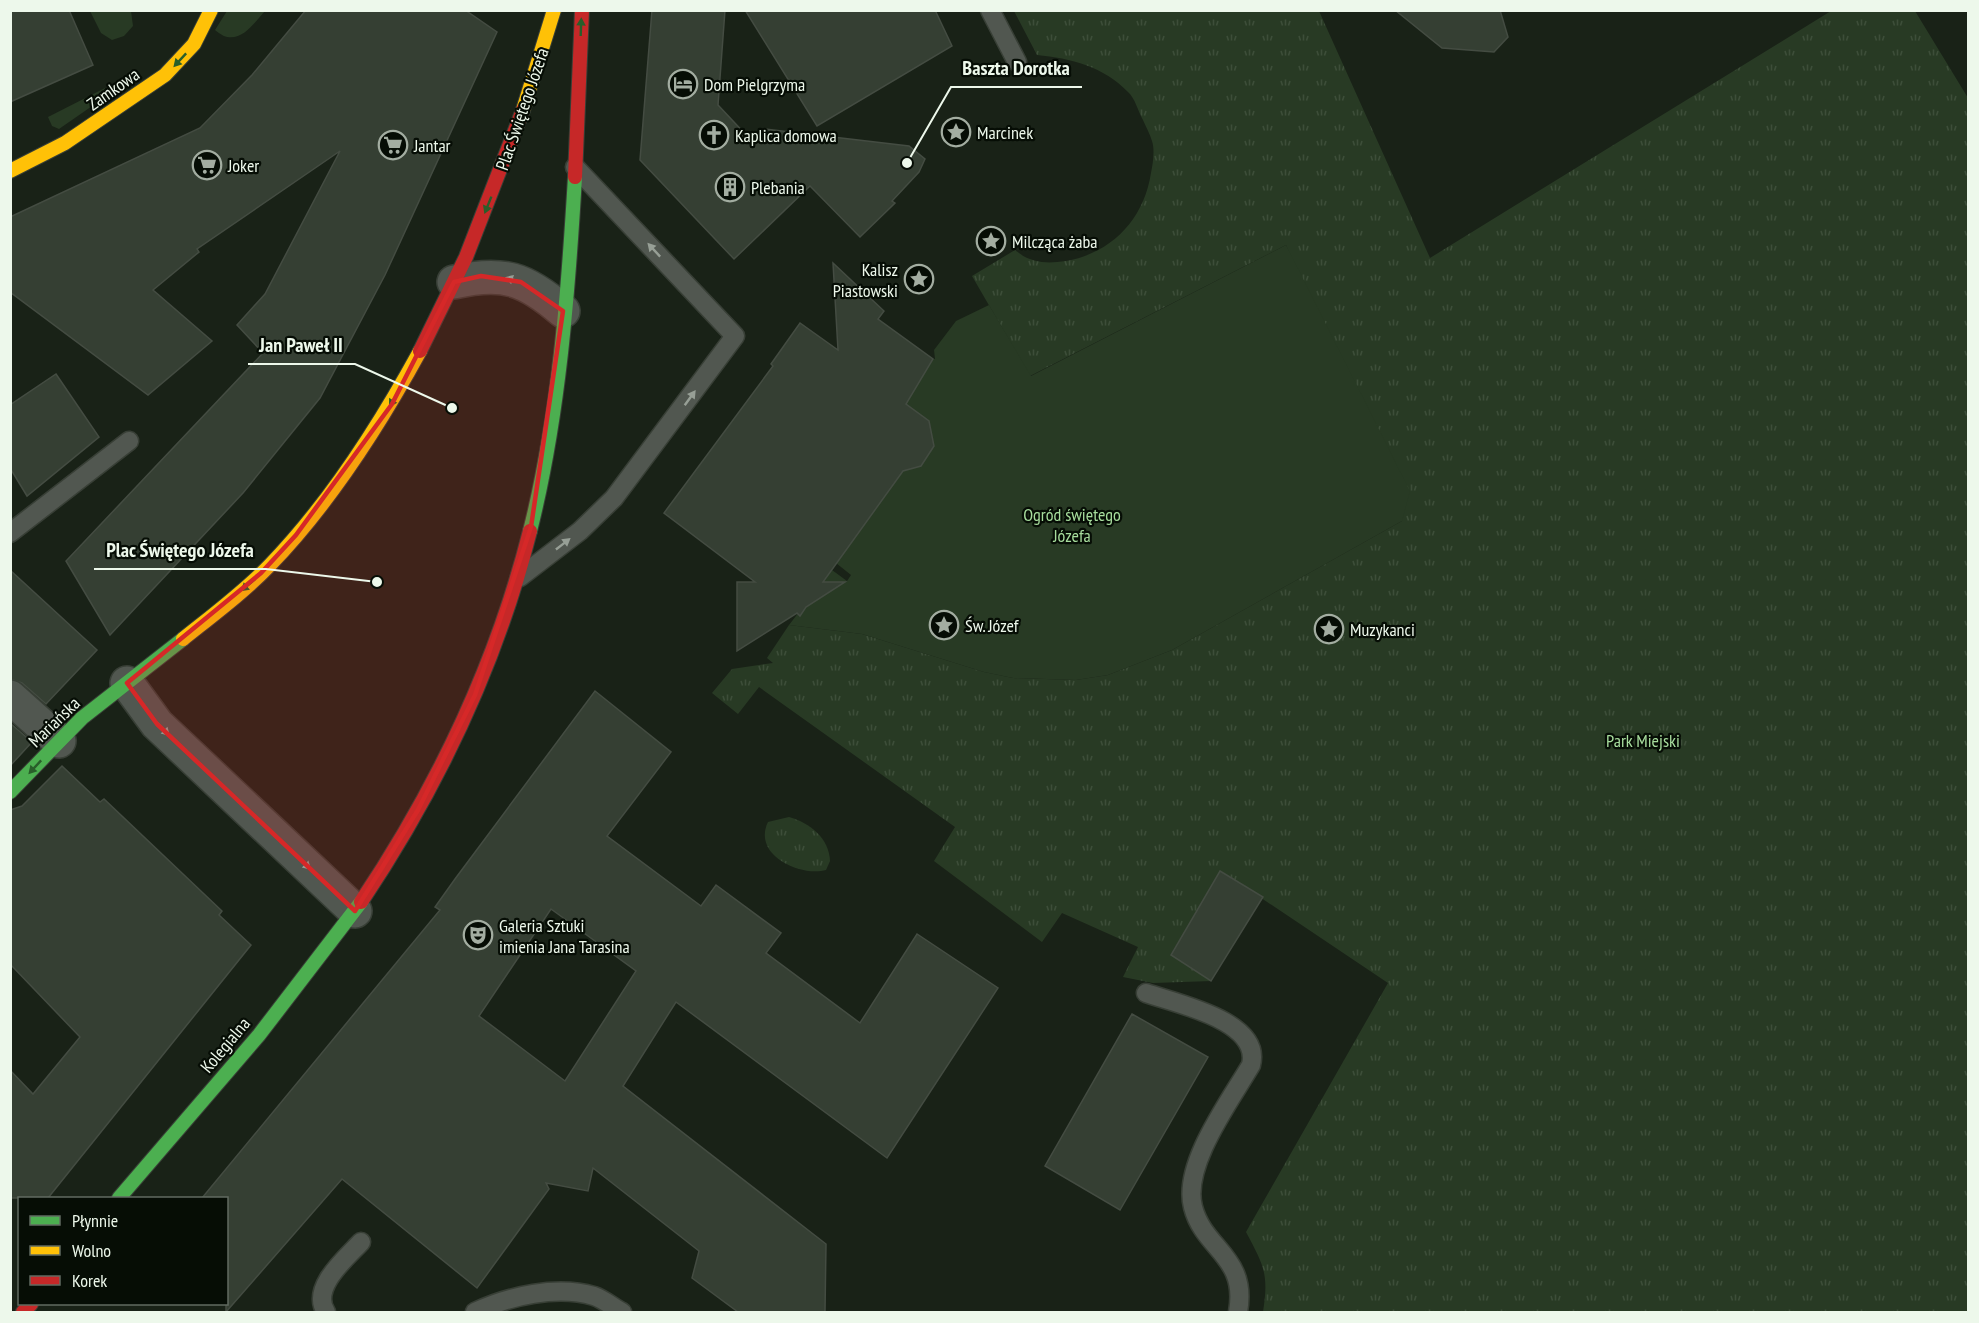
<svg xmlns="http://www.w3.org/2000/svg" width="1979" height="1323" font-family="'PT Sans Narrow',sans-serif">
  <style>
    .grass { fill: url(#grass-tufts) }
    .garden { fill: #283a24 }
    .building { fill: #353f33; stroke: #444c42; stroke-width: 1.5; fill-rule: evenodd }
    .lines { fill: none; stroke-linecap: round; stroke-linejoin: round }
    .lane-casing { stroke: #383f36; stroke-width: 21 }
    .street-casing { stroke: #383f36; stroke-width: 36 }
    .fast-casing { stroke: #383f36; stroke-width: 16 }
    .slow-casing { stroke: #383f36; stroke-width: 16 }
    .jam-casing { stroke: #383f36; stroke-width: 16 }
    .lane { stroke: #515750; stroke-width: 18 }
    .street { stroke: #515750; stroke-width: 33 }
    .fast { stroke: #4caf50; stroke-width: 14 }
    .slow { stroke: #ffc107; stroke-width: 14 }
    .jam { stroke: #c62828; stroke-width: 14 }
    .oneway { fill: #295e2a }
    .oneway2 { fill: #979f96 }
    .marked { fill: #d62828; fill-opacity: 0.2; stroke: #d62828; stroke-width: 4.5; stroke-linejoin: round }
    .labels { text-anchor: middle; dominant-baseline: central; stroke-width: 4.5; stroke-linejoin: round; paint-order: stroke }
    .poi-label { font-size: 18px; fill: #edf8eb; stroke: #060d05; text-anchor: start }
    .street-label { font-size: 18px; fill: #edf8eb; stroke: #060d05 }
    .park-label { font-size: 18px; fill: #a7dd9d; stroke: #060d05 }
    .leader { fill: none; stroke: #edf8eb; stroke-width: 2 }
    .callout-dot { fill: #edf8eb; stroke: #060d05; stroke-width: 2 }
    .callout-label { font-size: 20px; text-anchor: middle; font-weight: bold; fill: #edf8eb; stroke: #060d05; stroke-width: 4.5; stroke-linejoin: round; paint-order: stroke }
  </style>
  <defs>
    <pattern id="grass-tufts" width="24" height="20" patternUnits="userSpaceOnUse" patternTransform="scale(1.5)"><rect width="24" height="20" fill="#283a24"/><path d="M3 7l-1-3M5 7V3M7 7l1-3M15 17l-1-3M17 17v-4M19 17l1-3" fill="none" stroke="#3d4e39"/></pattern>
  </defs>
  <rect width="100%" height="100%" fill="#192217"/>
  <!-- grass -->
  <g class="grass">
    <path d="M1014,11H1319L1430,258L1831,11H1915L1968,98V1312H1263C1269,1274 1264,1266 1246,1232L1388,983L1221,871L1171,954L1211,981L1153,983L1123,977L1138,947L1062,913L1042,942L934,861L955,827L759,687L738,714L712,693L732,669L773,663L767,658L789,625L862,634L984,672L1013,678L1076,680L1108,675L1172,650L1402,521L1286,245L1030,376L972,276L1015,250C1030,263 1046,264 1066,261C1112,253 1144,219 1151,173C1153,163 1155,150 1152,141C1150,134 1146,127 1143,120C1138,111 1135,98 1128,92C1104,67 1071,58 1037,55Z"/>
    <path d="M789,817C810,823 829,838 830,861L826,870C800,877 752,855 768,822Z"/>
  </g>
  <!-- garden -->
  <g class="garden">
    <polygon points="90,11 131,11 133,26 124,36 112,40 101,33"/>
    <path d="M227,11H265C251,27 236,49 215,30Z"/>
    <polygon points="105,88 108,95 59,129 52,126 48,117"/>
    <polygon points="1286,245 1410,491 1402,521 1172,650 1108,675 1076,680 1013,678 984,672 862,634 789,625 799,612 805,609 832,570 847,581 851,575 836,563 903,471 921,466 933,446 929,421 907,405 907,401 924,359 935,359 934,350 956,321 989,305 1031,376"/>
  </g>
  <!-- building -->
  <g class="building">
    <polygon points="10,10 69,10 93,65 10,102"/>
    <polygon points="306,10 465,10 497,32 385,275 320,398 243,493 110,635 66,561 263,353 237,325 265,294 340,151 197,249 199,252 153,290 212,341 148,395 10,292 10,217 200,128 252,75"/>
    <polygon points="652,10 725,10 718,105 749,138 765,129 909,146 925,159 919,172 892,201 895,203 860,237 810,186 734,259 640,160"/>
    <polygon points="745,10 935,10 952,46 817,126"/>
    <polygon points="1395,10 1500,10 1508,37 1494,52 1442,48"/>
    <polygon points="833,263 884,311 878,319 933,359 906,404 929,421 934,446 921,466 903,471 823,582 845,582 806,607 800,616 797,613 737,651 737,582 755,582 664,513 773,366 771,364 800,323 838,350"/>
    <polygon points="56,374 99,437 27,496 10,468 10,405"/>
    <polygon points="10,570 97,650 46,704 22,683 10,679"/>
    <path d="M595,691L671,752L607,836L701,906L716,885L781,933L766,953L860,1023L917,934L998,988L887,1158L676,1002L623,1086L826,1244L825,1312H738L692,1278L699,1251L593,1168L588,1191L546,1183L549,1189L477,1288L342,1179L226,1312V1198H202L440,910L435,907L455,879ZM551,909L636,971L565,1081L479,1016Z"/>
    <polygon points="10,723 32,742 10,766"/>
    <polygon points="62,766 100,802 104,799 222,911 219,915 251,945 48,1198 10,1198 10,1070 33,1094 80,1037 10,964 10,810 22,806"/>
    <polygon points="1220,871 1263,897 1211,981 1171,955"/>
    <polygon points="1132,1014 1208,1057 1120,1210 1045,1166"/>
  </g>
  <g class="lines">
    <!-- lane casing -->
    <g class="lane-casing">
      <g id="lane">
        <polyline points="990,10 1017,62"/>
        <polyline points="10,533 129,441"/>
        <polyline points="520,577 580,531 614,498 735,336 575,167"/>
        <path d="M1146,993C1178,1004 1262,1021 1251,1065C1230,1101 1182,1165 1193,1207C1204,1250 1248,1256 1238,1312"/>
        <path d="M326,1312C310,1288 346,1258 361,1242"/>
        <path d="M475,1312C509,1296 557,1285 594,1296C603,1299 613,1307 622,1312"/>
      </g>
    </g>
    <!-- street casing -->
    <g class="street-casing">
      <g id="street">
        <path d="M454,282C503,271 525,278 563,311"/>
        <polyline points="127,683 157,724 355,911"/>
        <polyline points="10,697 59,741"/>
      </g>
    </g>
    <!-- fast casing -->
    <g class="fast-casing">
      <g id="fast">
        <path d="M530,531C559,416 568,295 575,177"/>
        <polyline points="10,792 82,718 183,639"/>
        <polyline points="119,1198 259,1035 361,902"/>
      </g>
    </g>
    <!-- slow casing -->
    <g class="slow-casing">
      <g id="slow">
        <polyline points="523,110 554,10"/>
        <polyline points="10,171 65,143 165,75 194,44 211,10"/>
        <path d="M183,639C213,615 244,592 270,565C330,503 379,426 420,351"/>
      </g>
    </g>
    <!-- jam casing -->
    <g class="jam-casing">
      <g id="jam">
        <polyline points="575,177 582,10"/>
        <polyline points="420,351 466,257 523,110"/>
        <path d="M361,902C438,787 496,666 530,531"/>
        <polyline points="23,1312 31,1304"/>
      </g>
    </g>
    <!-- lane -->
    <use href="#lane" class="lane"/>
    <!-- street -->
    <use href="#street" class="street"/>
    <!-- fast -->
    <use href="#fast" class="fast"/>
    <!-- slow -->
    <use href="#slow" class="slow"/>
    <!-- jam -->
    <use href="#jam" class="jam"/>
  </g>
  <!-- one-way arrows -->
  <defs><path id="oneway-solid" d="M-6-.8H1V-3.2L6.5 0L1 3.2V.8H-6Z" transform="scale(1.5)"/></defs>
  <g class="oneway">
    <use href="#oneway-solid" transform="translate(581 27) rotate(-88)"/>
    <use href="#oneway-solid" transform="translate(180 60) rotate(133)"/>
    <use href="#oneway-solid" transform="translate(488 205) rotate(112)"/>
    <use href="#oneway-solid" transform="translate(394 399) rotate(121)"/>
    <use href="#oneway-solid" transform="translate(248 585) rotate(140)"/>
    <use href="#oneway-solid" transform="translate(35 767) rotate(133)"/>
  </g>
  <g class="oneway2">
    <use href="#oneway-solid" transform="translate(654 250) rotate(-133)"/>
    <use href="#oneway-solid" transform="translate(514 280) rotate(-163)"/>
    <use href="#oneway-solid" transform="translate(690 398) rotate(-54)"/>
    <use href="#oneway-solid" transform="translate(563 544) rotate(-38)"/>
    <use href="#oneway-solid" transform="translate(163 729) rotate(45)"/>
    <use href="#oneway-solid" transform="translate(304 863) rotate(43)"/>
  </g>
  <!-- marked area -->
  <path class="marked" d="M481,276L521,282L563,311L531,527L475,695L418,810L355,911L157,724L127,683L261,573L296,535L392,404L454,282Z"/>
  <!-- icons -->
  <defs>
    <g id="hotel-ring" transform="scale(1.5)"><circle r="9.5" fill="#060d05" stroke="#a3ada1" stroke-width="1.5"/><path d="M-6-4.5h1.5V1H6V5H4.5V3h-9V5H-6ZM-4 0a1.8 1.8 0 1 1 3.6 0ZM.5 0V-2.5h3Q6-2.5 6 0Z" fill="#a3ada1"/></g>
    <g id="sight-ring" transform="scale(1.5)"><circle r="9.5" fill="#060d05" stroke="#a3ada1" stroke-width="1.5"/><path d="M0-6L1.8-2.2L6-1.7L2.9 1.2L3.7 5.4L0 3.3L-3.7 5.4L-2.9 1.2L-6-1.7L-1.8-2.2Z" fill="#a3ada1"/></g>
    <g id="church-ring" transform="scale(1.5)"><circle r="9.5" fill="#060d05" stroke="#a3ada1" stroke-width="1.5"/><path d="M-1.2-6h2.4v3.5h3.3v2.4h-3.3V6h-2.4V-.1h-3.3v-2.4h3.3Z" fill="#a3ada1"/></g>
    <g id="supermarket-ring" transform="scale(1.5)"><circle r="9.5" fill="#060d05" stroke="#a3ada1" stroke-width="1.5"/><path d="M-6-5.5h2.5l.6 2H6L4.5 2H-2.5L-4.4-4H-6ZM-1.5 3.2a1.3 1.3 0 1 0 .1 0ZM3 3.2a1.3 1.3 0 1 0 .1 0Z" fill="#a3ada1"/></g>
    <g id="building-ring" transform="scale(1.5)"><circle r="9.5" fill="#060d05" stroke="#a3ada1" stroke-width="1.5"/><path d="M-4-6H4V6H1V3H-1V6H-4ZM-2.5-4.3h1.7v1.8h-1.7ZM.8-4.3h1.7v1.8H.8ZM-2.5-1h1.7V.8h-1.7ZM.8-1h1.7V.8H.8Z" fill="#a3ada1"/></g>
    <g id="theatre-ring" transform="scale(1.5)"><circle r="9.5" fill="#060d05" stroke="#a3ada1" stroke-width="1.5"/><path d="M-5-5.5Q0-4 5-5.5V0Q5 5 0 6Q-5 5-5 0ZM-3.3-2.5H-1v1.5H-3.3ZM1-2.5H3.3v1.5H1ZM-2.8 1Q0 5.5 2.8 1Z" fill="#a3ada1"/></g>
  </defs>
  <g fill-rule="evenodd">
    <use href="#hotel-ring" x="683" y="84"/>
    <use href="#sight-ring" x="956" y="132"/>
    <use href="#church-ring" x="714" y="135"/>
    <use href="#supermarket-ring" x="393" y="145"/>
    <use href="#supermarket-ring" x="207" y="165"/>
    <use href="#building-ring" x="730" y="187"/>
    <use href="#sight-ring" x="991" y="241"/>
    <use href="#sight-ring" x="919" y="279"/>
    <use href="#sight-ring" x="944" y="625"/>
    <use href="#sight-ring" x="1329" y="629"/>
    <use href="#theatre-ring" x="478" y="935"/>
  </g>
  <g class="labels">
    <!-- poi labels -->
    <g class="poi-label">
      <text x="704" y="84">Dom Pielgrzyma</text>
      <text x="977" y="132">Marcinek</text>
      <text x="735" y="135">Kaplica domowa</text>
      <text x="414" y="145">Jantar</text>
      <text x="228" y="165">Joker</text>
      <text x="751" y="187">Plebania</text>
      <text x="1012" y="241">Milcząca żaba</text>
      <text x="898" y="269" text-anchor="end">Kalisz<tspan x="898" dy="21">Piastowski</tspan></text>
      <text x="965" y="625">Św. Józef</text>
      <text x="1350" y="629">Muzykanci</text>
      <text x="499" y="925">Galeria Sztuki<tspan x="499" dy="21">imienia Jana Tarasina</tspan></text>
    </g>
    <!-- street labels -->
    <g class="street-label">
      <text transform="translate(113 89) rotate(-35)">Zamkowa</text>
      <text transform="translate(522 109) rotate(-71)">Plac Świętego Józefa</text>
      <text transform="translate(54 722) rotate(-44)">Mariańska</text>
      <text transform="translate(225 1045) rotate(-50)">Kolegialna</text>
    </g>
    <!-- park labels -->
    <g class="park-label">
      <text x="1072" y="514">Ogród świętego<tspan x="1072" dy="21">Józefa</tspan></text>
      <text x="1643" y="740">Park Miejski</text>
    </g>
  </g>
  <!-- callouts -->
  <path class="leader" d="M907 163L951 87H1082M452 408L355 364H248M377 582L266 569H94"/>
  <g class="callout-dot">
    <circle cx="907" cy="163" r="6"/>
    <circle cx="452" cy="408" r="6"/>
    <circle cx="377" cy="582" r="6"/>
  </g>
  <g class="callout-label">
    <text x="1016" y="75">Baszta Dorotka</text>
    <text x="301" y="352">Jan Paweł II</text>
    <text x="180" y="557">Plac Świętego Józefa</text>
  </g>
  <!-- border -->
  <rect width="1979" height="1323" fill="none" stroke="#edf8eb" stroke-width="24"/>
  <!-- legend -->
  <rect x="18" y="1197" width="210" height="108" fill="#060d05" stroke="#626b61" stroke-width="1.5"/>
  <rect x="30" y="1216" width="30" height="9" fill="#4caf50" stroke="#626b61" stroke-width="1.5"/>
  <text x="72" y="1227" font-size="18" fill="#edf8eb">Płynnie</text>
  <rect x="30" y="1246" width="30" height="9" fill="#ffc107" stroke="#626b61" stroke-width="1.5"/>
  <text x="72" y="1257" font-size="18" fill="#edf8eb">Wolno</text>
  <rect x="30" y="1276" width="30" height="9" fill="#c62828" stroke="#626b61" stroke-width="1.5"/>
  <text x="72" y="1287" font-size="18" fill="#edf8eb">Korek</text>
</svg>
